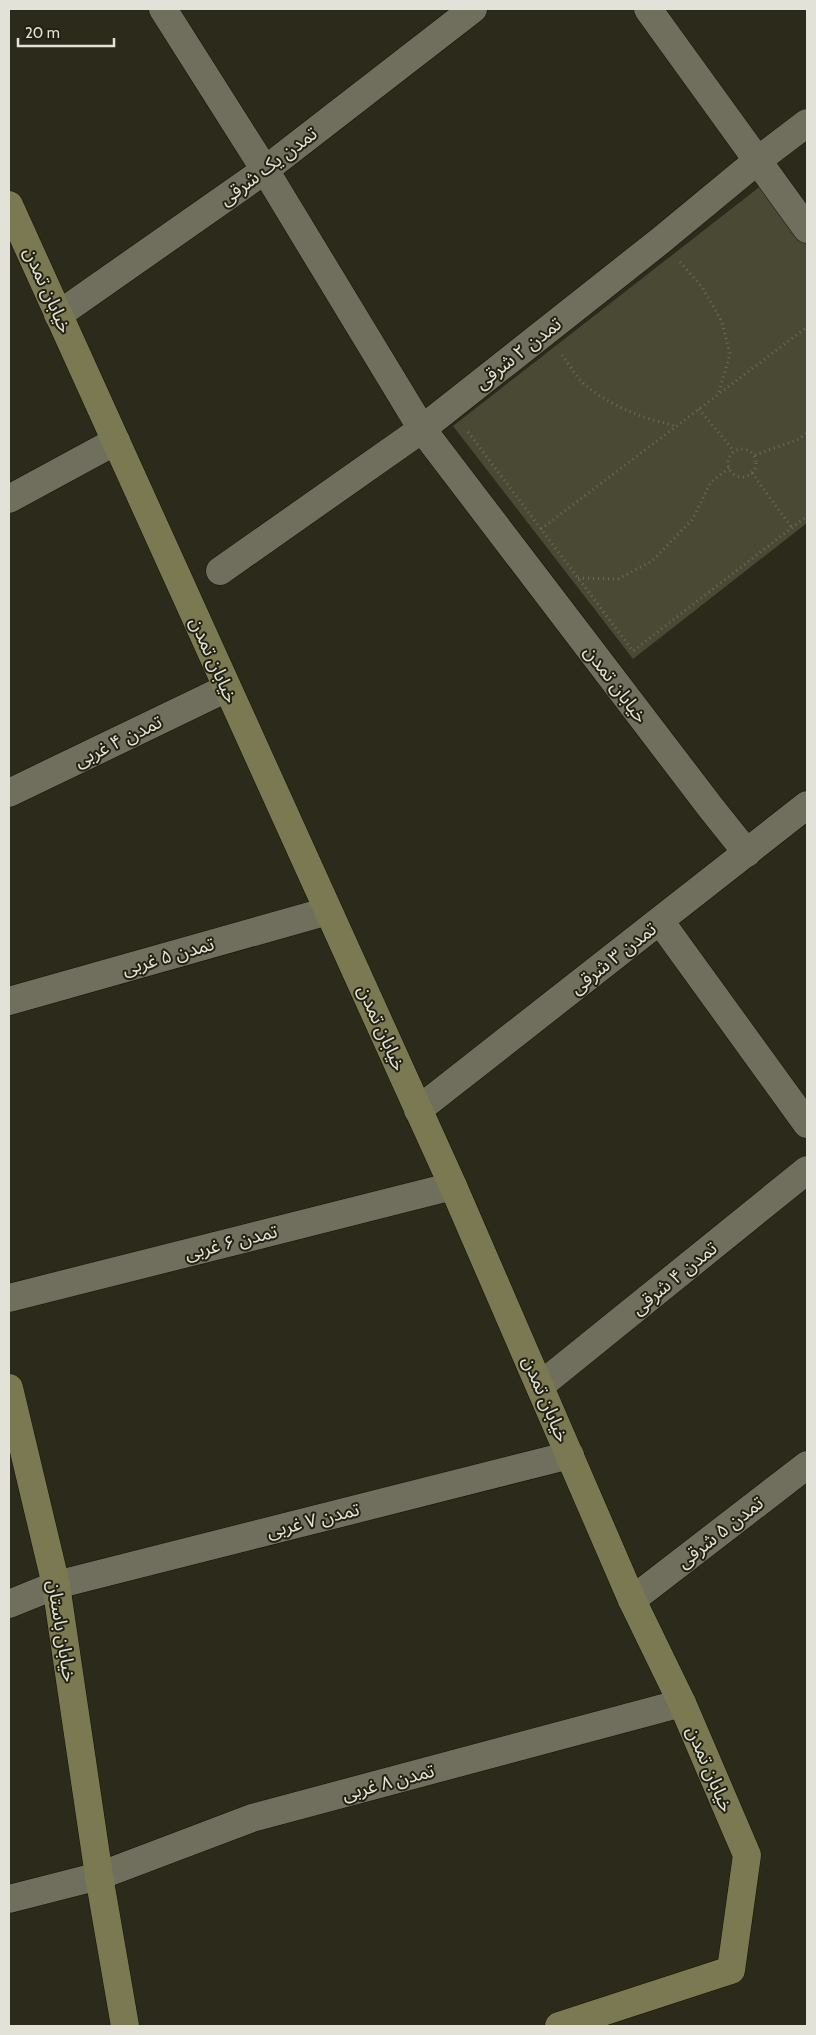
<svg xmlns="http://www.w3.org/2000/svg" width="816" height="2035" font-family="Cabin,'Noto Sans Arabic',sans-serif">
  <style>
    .green { fill: #4a4934 }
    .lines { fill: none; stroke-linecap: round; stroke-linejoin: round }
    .street-casing { stroke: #141305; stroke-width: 29 }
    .secondary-casing { stroke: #141305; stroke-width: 29 }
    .path { stroke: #6d6c5e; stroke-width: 3; stroke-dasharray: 1 4; stroke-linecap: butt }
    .street { stroke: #706f5e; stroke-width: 28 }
    .secondary { stroke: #7b7951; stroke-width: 28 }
    .labels { text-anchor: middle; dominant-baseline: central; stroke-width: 4; stroke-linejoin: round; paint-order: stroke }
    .street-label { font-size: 19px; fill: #e3e2d8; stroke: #222112 }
  </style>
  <rect width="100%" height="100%" fill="#2c2b1b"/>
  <!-- green -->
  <polygon class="green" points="762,185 807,244 807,523 633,659 453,426"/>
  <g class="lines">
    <!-- street casing -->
    <g class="street-casing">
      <g id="street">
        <polyline points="163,9 265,170 422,429 711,808 747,853"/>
        <polyline points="648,9 807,229"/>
        <polyline points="58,315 265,170 473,9"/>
        <polyline points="9,499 116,441"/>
        <polyline points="220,571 422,429 660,241 758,160 807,123"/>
        <polyline points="9,793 227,688"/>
        <polyline points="660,921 807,1124"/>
        <polyline points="9,1001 328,911"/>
        <polyline points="418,1110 807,805"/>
        <polyline points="9,1298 453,1186"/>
        <polyline points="541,1385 807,1170"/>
        <polyline points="632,1600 807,1465"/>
        <polyline points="9,1604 56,1585 570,1455"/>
        <polyline points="9,1899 99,1876 252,1818 682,1703"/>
      </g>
    </g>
    <!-- secondary casing -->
    <g class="secondary-casing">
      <g id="secondary">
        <polyline points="9,205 453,1186 632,1600 682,1703 747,1855 731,1970 559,2026"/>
        <polyline points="9,1388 56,1585 99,1876 125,2026"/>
      </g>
    </g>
    <!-- path -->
    <g class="path">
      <polyline points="680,262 702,287 722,322 730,354 718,395"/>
      <path d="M562,355C569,364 575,375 583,383C609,406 642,418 676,426"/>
      <polyline points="699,409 734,451"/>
      <polyline points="468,432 633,651 807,516"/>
      <circle cx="742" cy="463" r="14"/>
      <polyline points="755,455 797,440 807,433"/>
      <polyline points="752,473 792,528"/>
      <polyline points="541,529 807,327"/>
      <polyline points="578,578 618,579 652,561 692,520 711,482 729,468"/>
    </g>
    <!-- street -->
    <use href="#street" class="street"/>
    <!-- secondary -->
    <use href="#secondary" class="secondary"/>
  </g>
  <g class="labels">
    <!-- street labels -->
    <g class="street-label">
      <text transform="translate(268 166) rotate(-37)">تمدن یک شرقی</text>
      <text transform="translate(48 290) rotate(66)">خیابان تمدن</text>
      <text transform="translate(518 353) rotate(-38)">تمدن ۲ شرقی</text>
      <text transform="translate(214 660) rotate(66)">خیابان تمدن</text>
      <text transform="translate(616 684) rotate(53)">خیابان تمدن</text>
      <text transform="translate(118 741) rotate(-26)">تمدن ۴ غربی</text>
      <text transform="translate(168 956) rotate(-16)">تمدن ۵ غربی</text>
      <text transform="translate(613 958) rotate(-38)">تمدن ۳ شرقی</text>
      <text transform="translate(382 1028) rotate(66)">خیابان تمدن</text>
      <text transform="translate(231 1242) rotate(-14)">تمدن ۶ غربی</text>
      <text transform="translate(674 1278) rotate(-39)">تمدن ۴ شرقی</text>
      <text transform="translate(546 1399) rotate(67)">خیابان تمدن</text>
      <text transform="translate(313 1520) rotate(-14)">تمدن ۷ غربی</text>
      <text transform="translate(720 1532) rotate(-38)">تمدن ۵ شرقی</text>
      <text transform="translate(62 1631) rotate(81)">خیابان باستان</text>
      <text transform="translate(710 1769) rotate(67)">خیابان تمدن</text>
      <text transform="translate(388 1782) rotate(-15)">تمدن ۸ غربی</text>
    </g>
  </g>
  <!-- border -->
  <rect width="816" height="2035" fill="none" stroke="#e3e2d8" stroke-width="20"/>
  <!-- scale -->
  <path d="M18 38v8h96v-8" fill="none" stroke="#e3e2d8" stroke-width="2.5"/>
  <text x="25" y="38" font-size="15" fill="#e3e2d8" stroke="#222112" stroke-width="4" paint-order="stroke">20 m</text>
</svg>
